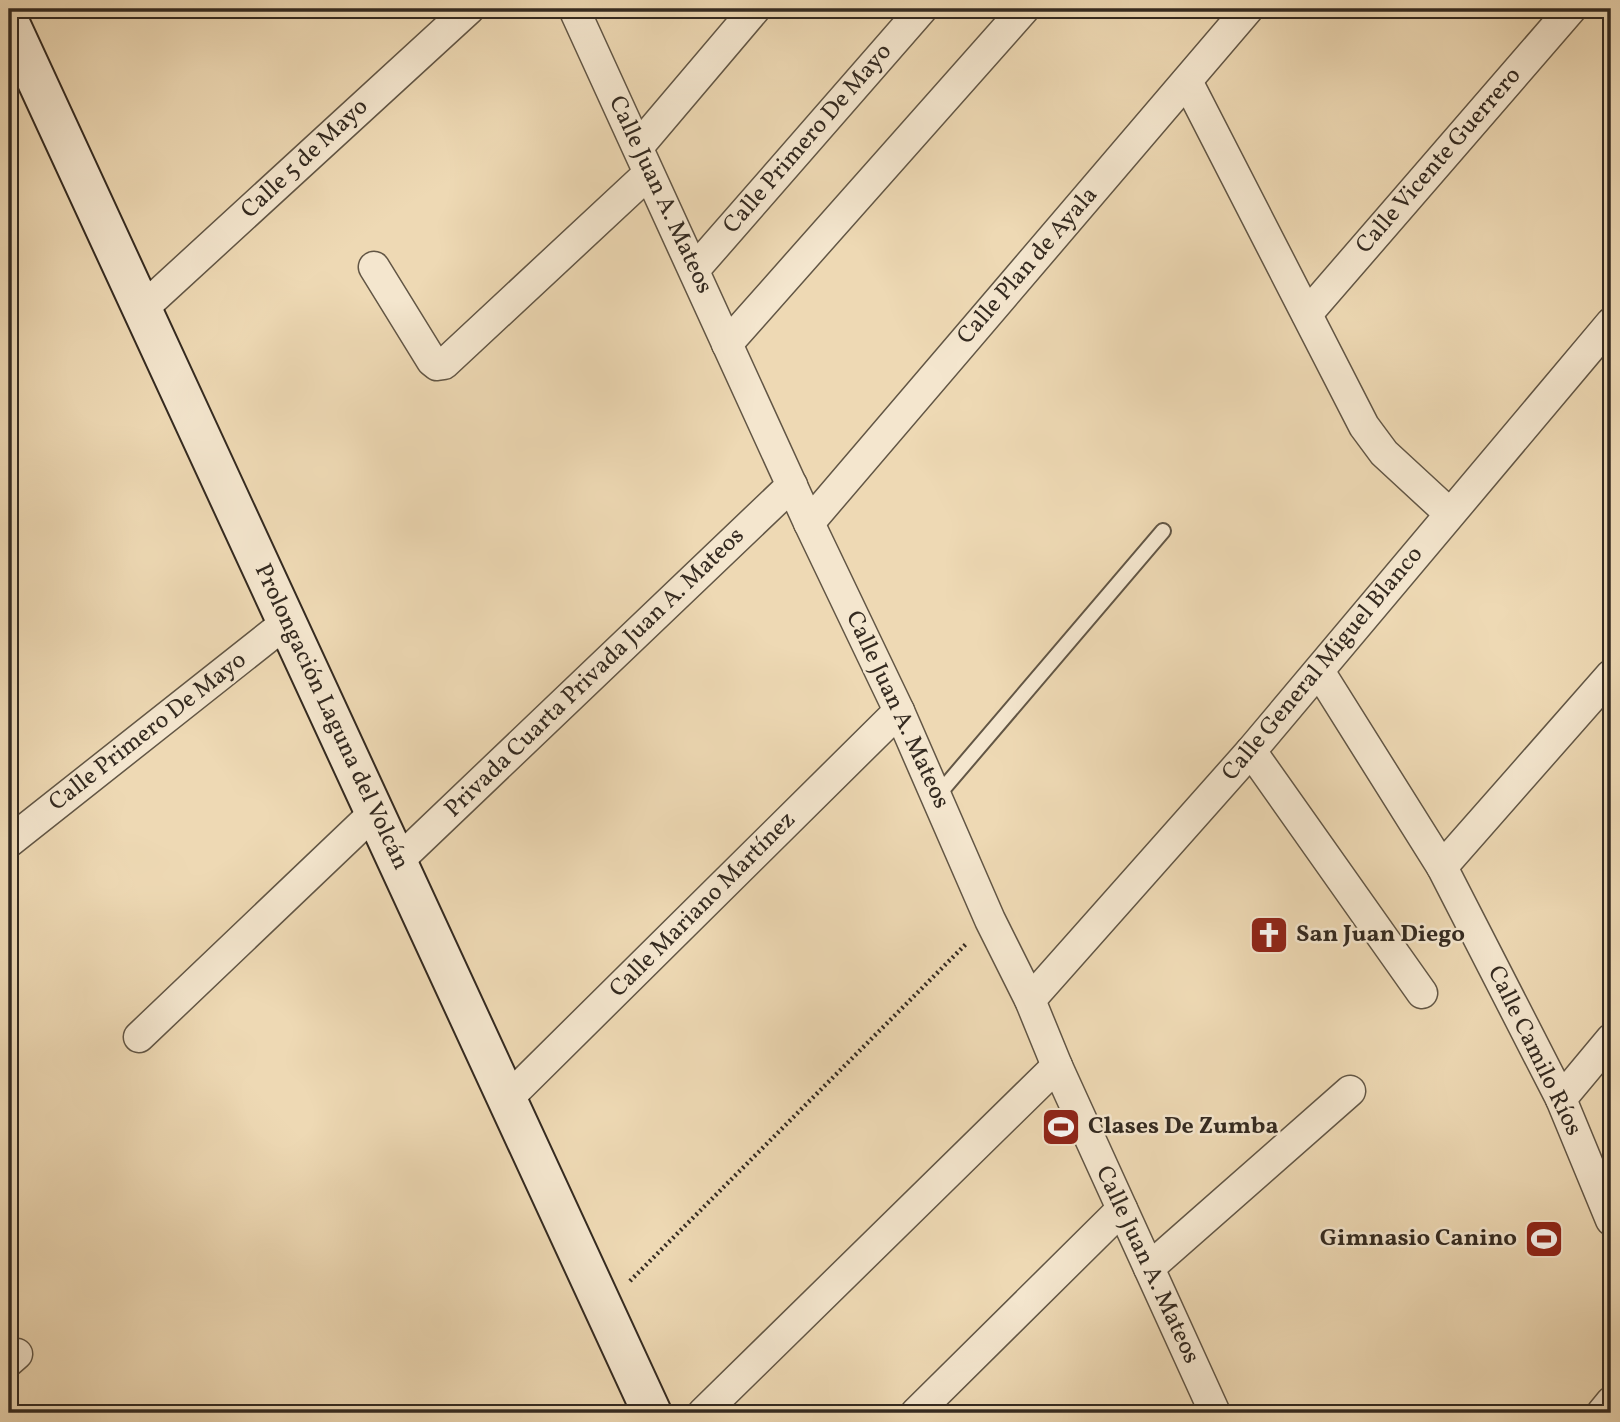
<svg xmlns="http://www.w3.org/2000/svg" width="1620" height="1422" font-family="Vollkorn,serif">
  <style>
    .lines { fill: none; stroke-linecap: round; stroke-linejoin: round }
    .lane-casing { stroke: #625645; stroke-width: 18 }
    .street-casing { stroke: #625645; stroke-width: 33 }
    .secondary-casing { stroke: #342a20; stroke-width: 42 }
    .path { stroke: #342a20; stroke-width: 4.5; stroke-dasharray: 2 3.5; stroke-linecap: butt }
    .lane { stroke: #f4e6ce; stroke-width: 14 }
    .street { stroke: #f4e6ce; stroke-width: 30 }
    .secondary { stroke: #f4e6ce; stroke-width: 38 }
    .labels { text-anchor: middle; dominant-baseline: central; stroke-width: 5; stroke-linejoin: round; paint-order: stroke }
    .street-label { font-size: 24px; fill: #342a20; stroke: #f4e6ce }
    .poi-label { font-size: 24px; font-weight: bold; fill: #342a20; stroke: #f4e6ce; text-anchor: start }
  </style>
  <rect width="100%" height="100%" fill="#eed9b4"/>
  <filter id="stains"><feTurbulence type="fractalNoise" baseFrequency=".00286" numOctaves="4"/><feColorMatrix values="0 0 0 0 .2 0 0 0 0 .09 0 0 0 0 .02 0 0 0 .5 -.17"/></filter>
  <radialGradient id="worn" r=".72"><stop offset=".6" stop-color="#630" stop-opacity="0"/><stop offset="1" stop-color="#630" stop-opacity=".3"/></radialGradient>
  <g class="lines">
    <!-- lane casing -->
    <g class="lane-casing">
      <polyline id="lane" points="937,796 1163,531"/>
    </g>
    <!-- street casing -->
    <g class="street-casing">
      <g id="street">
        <polyline points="574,9 809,523 899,711 990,920 1030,1000 1057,1066 1215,1413"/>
        <polyline points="1187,81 1364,426 1384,453 1449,513"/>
        <polyline points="638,147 755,9"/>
        <polyline points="374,267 432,361 437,365 444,364 648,174"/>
        <polyline points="695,269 922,9"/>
        <polyline points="142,309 469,9"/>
        <polyline points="1307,314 1571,9"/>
        <polyline points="727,344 1024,9"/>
        <polyline points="809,523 1248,9"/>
        <polyline points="1319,671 1442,867 1561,1099 1611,1220"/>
        <polyline points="1251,751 1422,993"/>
        <polyline points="9,842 287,622"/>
        <polyline points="398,861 792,485"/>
        <polyline points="1442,867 1611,675"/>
        <polyline points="1030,1000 1251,751 1611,323"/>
        <polyline points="139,1037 374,813"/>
        <polyline points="507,1099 899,711"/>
        <polyline points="1561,1099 1611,1039"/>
        <polyline points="1149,1268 1350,1091"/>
        <polyline points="9,1361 17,1354"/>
        <polyline points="703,1413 1057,1066"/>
        <polyline points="916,1413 1122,1209"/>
        <polyline points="1602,1413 1611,1402"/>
      </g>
    </g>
    <!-- secondary casing -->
    <g class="secondary-casing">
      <polyline id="secondary" points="9,21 652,1413"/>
    </g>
    <!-- path -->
    <polyline class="path" points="630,1281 967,943"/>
    <!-- lane -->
    <use href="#lane" class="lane"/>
    <!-- street -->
    <use href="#street" class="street"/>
    <!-- secondary -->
    <use href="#secondary" class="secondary"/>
  </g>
  <!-- icons -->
  <defs>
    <g id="church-square" transform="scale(2.0125)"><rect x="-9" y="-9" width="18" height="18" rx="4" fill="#8f2418" stroke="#f4e6ce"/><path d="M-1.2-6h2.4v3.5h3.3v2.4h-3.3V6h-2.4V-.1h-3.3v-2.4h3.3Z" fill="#fff"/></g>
    <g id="stadium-square" transform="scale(2.0125)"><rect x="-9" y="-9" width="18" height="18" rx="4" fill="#8f2418" stroke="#f4e6ce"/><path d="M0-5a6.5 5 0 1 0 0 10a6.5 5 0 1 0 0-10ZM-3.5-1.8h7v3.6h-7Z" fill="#fff"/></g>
  </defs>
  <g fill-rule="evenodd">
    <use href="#church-square" x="1269" y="935"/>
    <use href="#stadium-square" x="1061" y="1127"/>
    <use href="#stadium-square" x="1544" y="1239"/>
  </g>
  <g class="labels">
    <!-- street labels -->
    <g class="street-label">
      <text transform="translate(808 139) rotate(-49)">Calle Primero De Mayo</text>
      <text transform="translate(305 159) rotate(-43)">Calle 5 de Mayo</text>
      <text transform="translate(1439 161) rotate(-49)">Calle Vicente Guerrero</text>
      <text transform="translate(660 195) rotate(65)">Calle Juan A. Mateos</text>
      <text transform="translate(1028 266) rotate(-49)">Calle Plan de Ayala</text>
      <text transform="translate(1323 664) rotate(-50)">Calle General Miguel Blanco</text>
      <text transform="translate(595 673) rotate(-44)">Privada Cuarta Privada Juan A. Mateos</text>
      <text transform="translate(897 710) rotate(65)">Calle Juan A. Mateos</text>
      <text transform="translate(331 717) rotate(65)">Prolongación Laguna del Volcán</text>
      <text transform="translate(148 732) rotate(-38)">Calle Primero De Mayo</text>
      <text transform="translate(703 905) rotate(-45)">Calle Mariano Martínez</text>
      <text transform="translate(1534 1051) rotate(64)">Calle Camilo Ríos</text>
      <text transform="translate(1147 1265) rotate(65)">Calle Juan A. Mateos</text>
    </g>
    <!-- poi labels -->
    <g class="poi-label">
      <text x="1296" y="935">San Juan Diego</text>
      <text x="1088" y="1127">Clases De Zumba</text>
      <text x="1517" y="1239" text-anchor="end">Gimnasio Canino</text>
    </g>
  </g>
  <!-- margin -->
  <rect width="1620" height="1422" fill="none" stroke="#eed9b4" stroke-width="35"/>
  <rect x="10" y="10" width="1599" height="1401" fill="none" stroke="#342a20" stroke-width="3.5"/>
  <rect x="18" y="18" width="1585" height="1387" fill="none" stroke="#342a20" stroke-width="2"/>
  <rect width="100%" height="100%" filter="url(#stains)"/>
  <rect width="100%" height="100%" fill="url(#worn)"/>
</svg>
